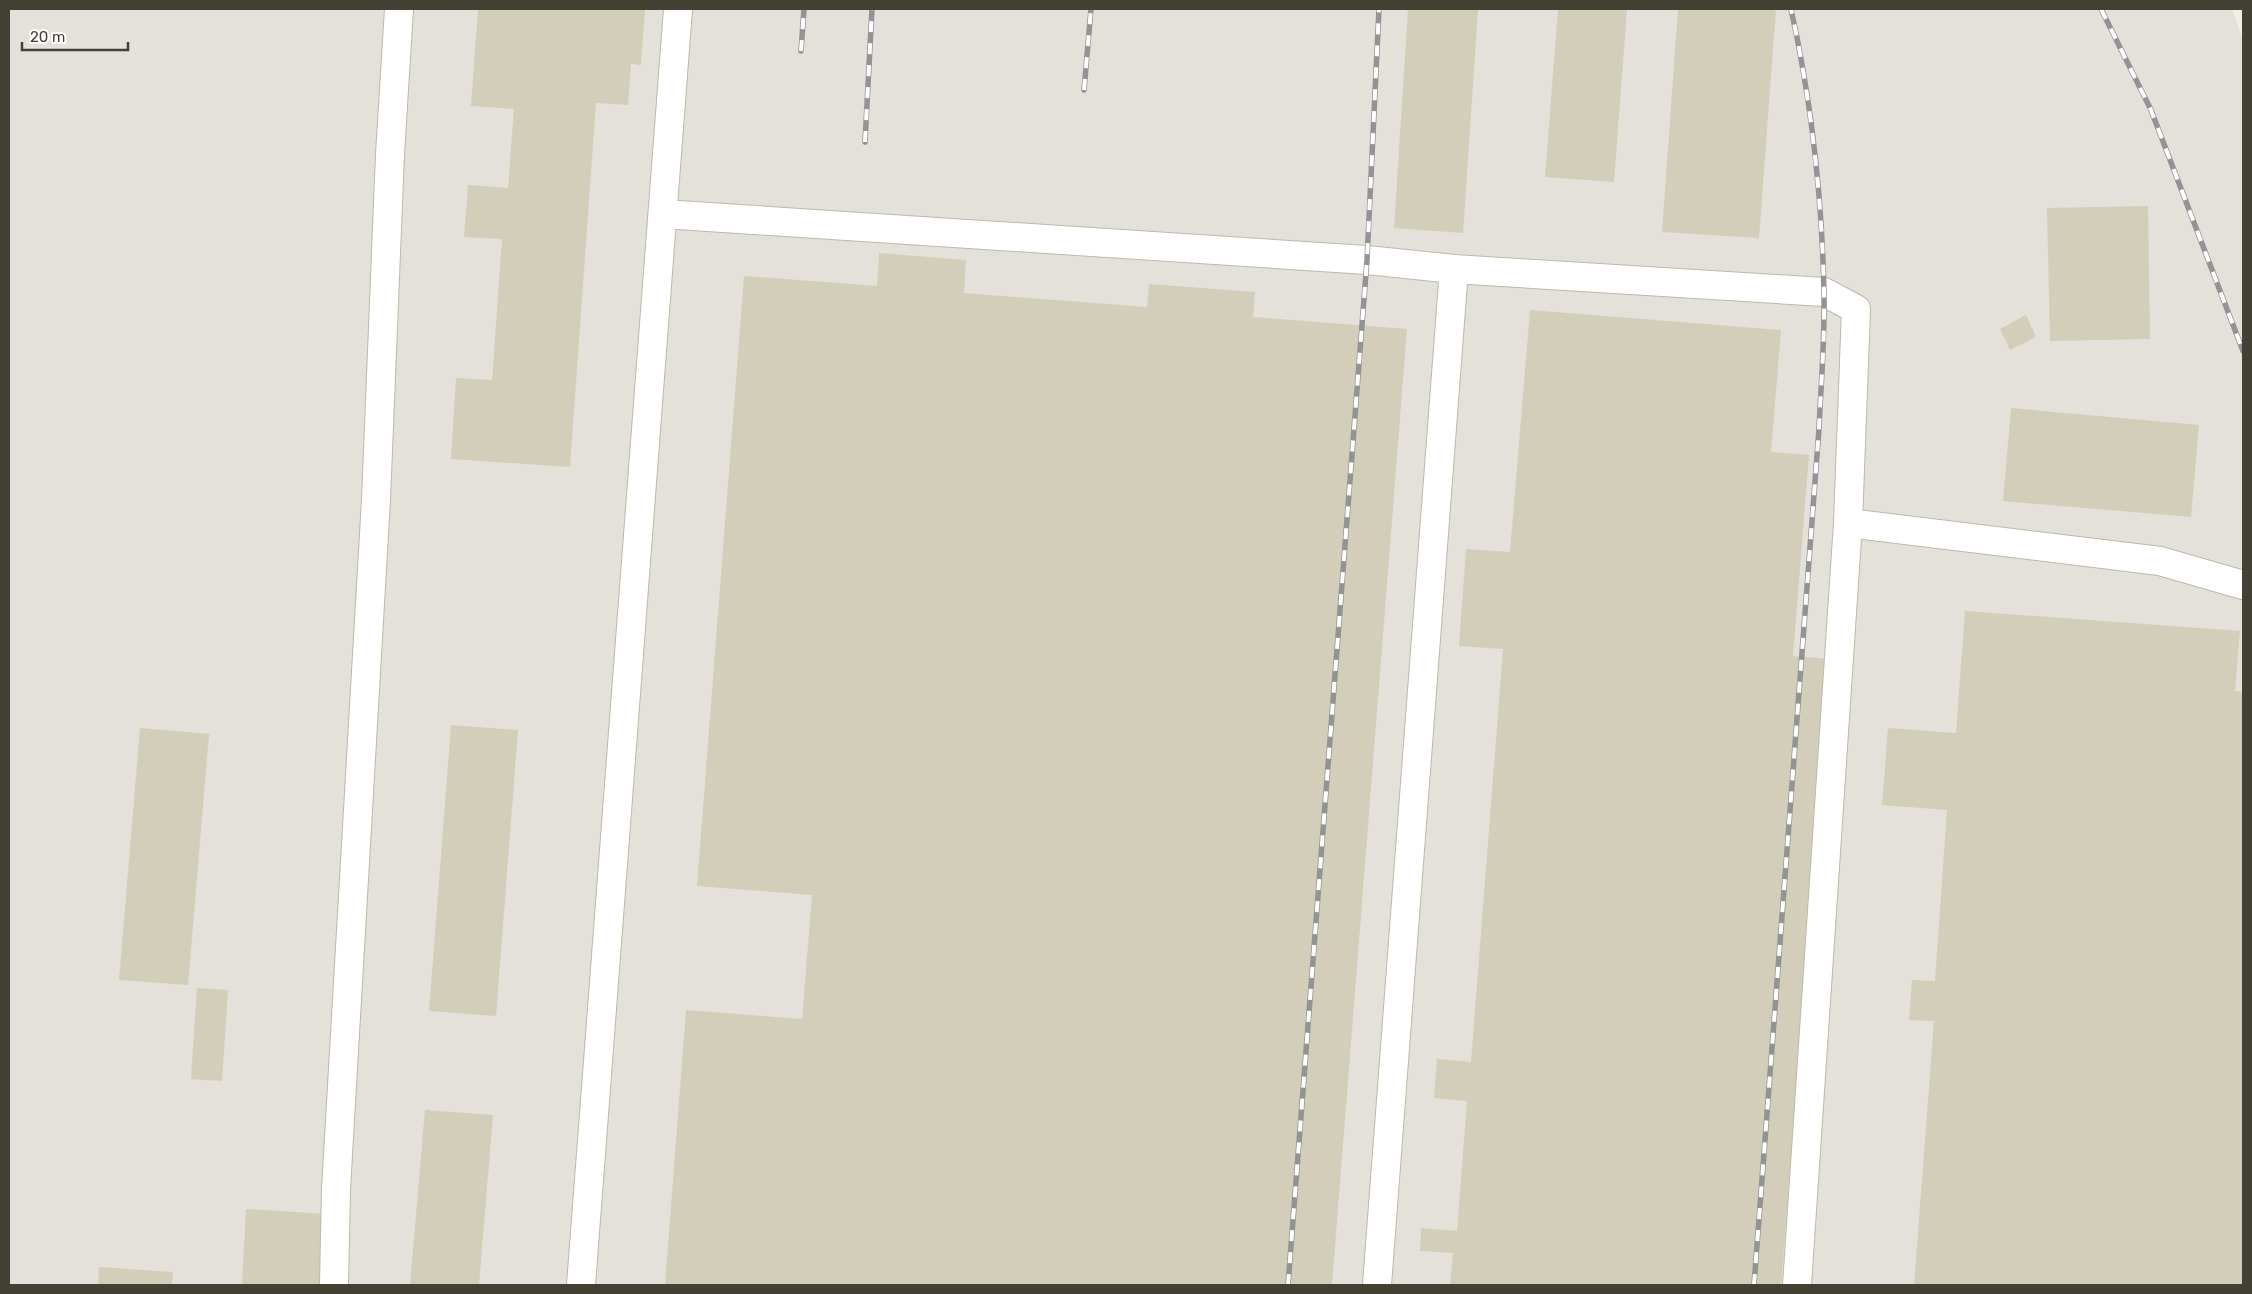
<svg xmlns="http://www.w3.org/2000/svg" width="2252" height="1294" font-family="Rubik,sans-serif">
  <style>
    .industrial { fill: #e3e1d9 }
    .building { fill: #d3ceb9 }
    .lines { fill: none; stroke-linecap: round; stroke-linejoin: round }
    .minor-casing { stroke: #bcbaa6; stroke-width: 30 }
    .minor { stroke: #fff; stroke-width: 28 }
    .rail-casing { stroke: #939393; stroke-width: 5.5 }
    .rail { stroke: #fff; stroke-width: 4; stroke-dasharray: 11; stroke-linecap: butt }
  </style>
  <rect width="100%" height="100%" fill="#f1f0e3"/>
  <!-- industrial -->
  <polygon class="industrial" points="9,9 2232,9 2243,39 2243,1285 9,1285"/>
  <!-- building -->
  <g class="building">
    <polygon points="478,9 645,9 641,65 631,64 628,105 596,103 570,467 451,459 456,378 492,380 502,239 464,237 468,185 508,188 514,109 471,106"/>
    <polygon points="1408,9 1478,9 1463,233 1394,228"/>
    <polygon points="1558,9 1627,9 1614,182 1545,177"/>
    <polygon points="1678,9 1776,9 1759,238 1662,232"/>
    <polygon points="2148,206 2150,339 2050,341 2047,208"/>
    <polygon points="879,253 966,260 964,293 1147,307 1149,284 1255,292 1253,317 1407,329 1332,1285 665,1285 686,1010 802,1019 812,895 697,886 744,276 877,286"/>
    <polygon points="1530,310 1781,330 1771,452 1809,455 1793,656 1830,659 1781,1285 1450,1285 1453,1253 1420,1251 1421,1228 1457,1231 1467,1101 1434,1098 1437,1059 1471,1062 1503,649 1459,646 1466,549 1510,552"/>
    <polygon points="2026,315 2036,337 2010,350 2000,329"/>
    <polygon points="2011,408 2199,425 2191,517 2003,501"/>
    <polygon points="1965,611 2240,631 2235,691 2243,692 2243,1285 1914,1285 1934,1021 1909,1020 1912,980 1935,981 1947,810 1882,805 1888,728 1956,733"/>
    <polygon points="451,725 518,730 496,1016 429,1011"/>
    <polygon points="140,728 209,734 188,985 119,980"/>
    <polygon points="197,988 228,990 222,1081 191,1079"/>
    <polygon points="425,1110 493,1115 479,1285 410,1285"/>
    <polygon points="246,1209 329,1214 325,1285 242,1285"/>
    <polygon points="99,1267 173,1272 172,1285 98,1285"/>
  </g>
  <g class="lines">
    <!-- minor casing -->
    <g class="minor-casing">
      <g id="minor">
        <polyline points="663,214 1367,260 1454,269 1824,292 1856,309 1848,523 1797,1285"/>
        <polyline points="1848,523 2160,561 2243,585"/>
        <polyline points="334,1285 336,1189 376,500 390,154 399,9"/>
        <polyline points="581,1285 678,9"/>
        <polyline points="1377,1285 1454,269"/>
      </g>
    </g>
    <!-- minor -->
    <use href="#minor" class="minor"/>
    <!-- rail casing -->
    <g class="rail-casing">
      <g id="rail">
        <polyline points="2101,9 2151,110 2243,351"/>
        <polyline points="801,51 804,9"/>
        <polyline points="1084,90 1091,9"/>
        <polyline points="865,142 872,9"/>
        <polyline points="1288,1285 1367,260 1379,9"/>
        <path d="M1754,1285L1819,429C1821,383 1825,338 1824,292C1822,199 1811,99 1791,9"/>
      </g>
    </g>
    <!-- rail -->
    <use href="#rail" class="rail"/>
  </g>
  <!-- border -->
  <rect width="2252" height="1294" fill="none" stroke="#434034" stroke-width="20"/>
  <!-- scale -->
  <path d="M22 42v8h106v-8" fill="none" stroke="#434034" stroke-width="2.5"/>
  <text x="30" y="42" font-size="15" fill="#434034" stroke="#ffffff" stroke-width="4" paint-order="stroke">20 m</text>
</svg>
